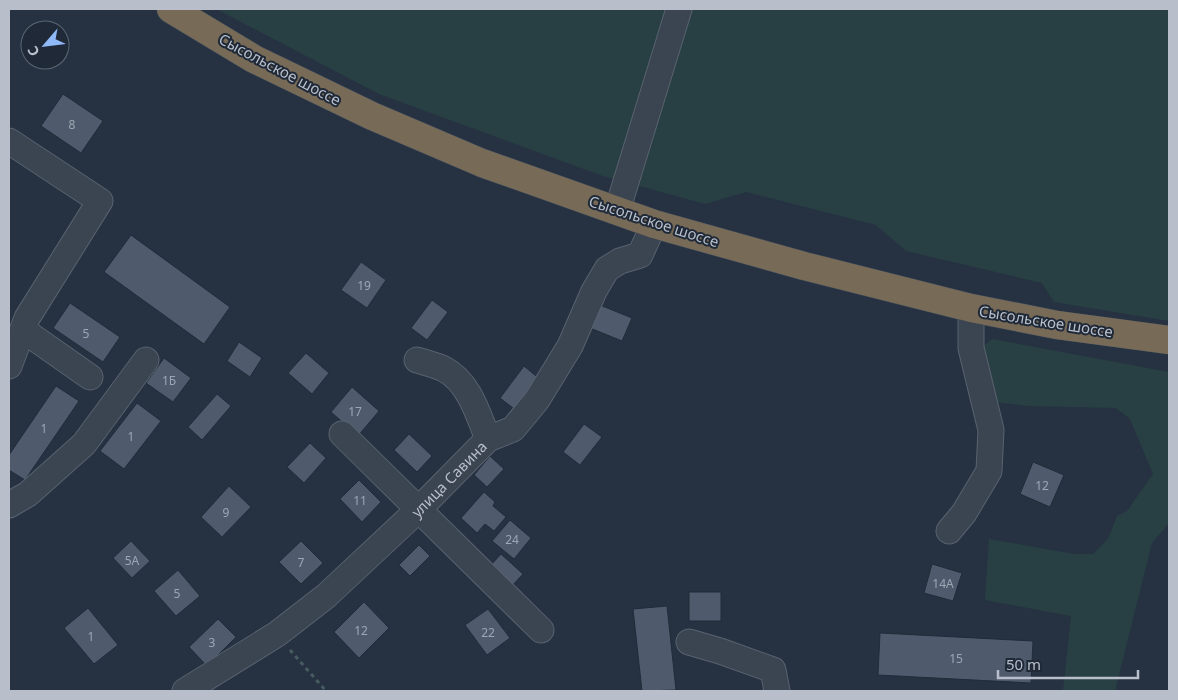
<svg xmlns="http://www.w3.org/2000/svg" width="1178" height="700" font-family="'Noto Sans',sans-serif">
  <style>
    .green { fill: #284043 }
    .building { fill: #4f5b6d; stroke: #212b39 }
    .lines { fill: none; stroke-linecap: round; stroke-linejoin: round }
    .minor-casing { stroke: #59626f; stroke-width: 27 }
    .highway-casing { stroke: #454f5c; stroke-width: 29 }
    .path { stroke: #475c5f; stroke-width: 3; stroke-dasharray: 4 4; stroke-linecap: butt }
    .minor { stroke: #3b4451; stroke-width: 25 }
    .highway { stroke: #776b58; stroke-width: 28 }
    .labels { text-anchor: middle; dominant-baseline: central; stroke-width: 4; stroke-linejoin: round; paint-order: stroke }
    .number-label { font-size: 12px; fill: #9ea6b4 }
    .street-label { font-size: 15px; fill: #b8bfcb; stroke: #1f2937 }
  </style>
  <rect width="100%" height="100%" fill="#263242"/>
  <!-- green -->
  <g class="green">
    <polygon points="216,9 1169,9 1169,321 1054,302 1042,283 906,251 876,225 746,192 705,204 603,176 379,94"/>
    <polygon points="992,339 1169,372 1169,523 1152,543 1115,691 1063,691 1071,616 985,600 989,539 1074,554 1093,554 1108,539 1117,516 1127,511 1153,474 1130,419 1116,408 1028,406 996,402 982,347"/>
  </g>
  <!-- building -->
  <g class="building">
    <polygon points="63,94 103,121 81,153 41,126"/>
    <polygon points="131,235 230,307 204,344 104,272"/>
    <polygon points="361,262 386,280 367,308 341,290"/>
    <polygon points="432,300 448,312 427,340 411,328"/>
    <polygon points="70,303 120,337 103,362 53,328"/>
    <polygon points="600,305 632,318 622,341 590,328"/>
    <polygon points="239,342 262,358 250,377 227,361"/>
    <polygon points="306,353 329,373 312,394 288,373"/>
    <polygon points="164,358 191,378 173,402 146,383"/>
    <polygon points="524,366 542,381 518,412 500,398"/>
    <polygon points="56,386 79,401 25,480 9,470 9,455"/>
    <polygon points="352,387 379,411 358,436 331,412"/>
    <polygon points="217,394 231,406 202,440 188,427"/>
    <polygon points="137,403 161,421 124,469 100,451"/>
    <polygon points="584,424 602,437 580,465 563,452"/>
    <polygon points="409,434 432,456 417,472 394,450"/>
    <polygon points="310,443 326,458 304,483 287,467"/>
    <polygon points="490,456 504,469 487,487 474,475"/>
    <polygon points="1033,462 1064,475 1050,507 1020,494"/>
    <polygon points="359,480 381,502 362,522 340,499"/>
    <polygon points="229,486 251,507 222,537 201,517"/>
    <polygon points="484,492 495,502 493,506 506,517 494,531 485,524 477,533 461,518"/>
    <polygon points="510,520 531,538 514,559 492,541"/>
    <polygon points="131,541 150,561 132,578 113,558"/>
    <polygon points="301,541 323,563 301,584 279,562"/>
    <polygon points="419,545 430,556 410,576 399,565"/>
    <polygon points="501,554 523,574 511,587 489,567"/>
    <polygon points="932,564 962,573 953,601 924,593"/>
    <polygon points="178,570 200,596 176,616 154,591"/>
    <rect x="689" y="592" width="32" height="29"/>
    <polygon points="364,602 389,628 359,658 334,632"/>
    <polygon points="667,606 676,690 642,691 633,609"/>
    <polygon points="88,608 118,645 94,664 64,628"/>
    <polygon points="488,609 510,638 487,655 465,625"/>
    <polygon points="218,619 236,637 207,666 189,647"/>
    <polygon points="880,633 1033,641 1031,683 878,675"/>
  </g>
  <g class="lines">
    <!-- minor casing -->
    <g class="minor-casing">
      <g id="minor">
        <polyline points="9,141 100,201 27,318 9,366"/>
        <polyline points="617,211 679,9"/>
        <polyline points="23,330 90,377"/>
        <path d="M417,360C426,363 436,365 444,369C469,382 478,414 488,439"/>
        <polyline points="342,434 541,630"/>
        <polyline points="9,505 28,494 84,444 146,360"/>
        <polyline points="949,531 964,513 989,471 991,430 971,348 971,308"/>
        <polyline points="689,642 720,651 773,670 777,691"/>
        <path id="s1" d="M185,691L277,634L326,596L419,509L488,439L513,429L537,400L570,346L594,291L607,269L620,261L640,255L654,224"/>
      </g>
    </g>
    <!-- highway casing -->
    <g class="highway-casing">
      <polyline id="highway" points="171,9 254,59 372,116 482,163 654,224 804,266 971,308 1057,325 1169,340"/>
    </g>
    <!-- path -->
    <polyline class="path" points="290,650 326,691"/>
    <!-- minor -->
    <use href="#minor" class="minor"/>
    <!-- highway -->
    <use href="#highway" class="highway"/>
  </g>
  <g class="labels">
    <!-- number labels -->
    <g class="number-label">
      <text x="72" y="124">8</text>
      <text x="364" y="285">19</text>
      <text x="86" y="333">5</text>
      <text x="169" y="380">1Б</text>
      <text x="355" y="411">17</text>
      <text x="44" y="428">1</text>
      <text x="131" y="436">1</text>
      <text x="1042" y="485">12</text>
      <text x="360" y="500">11</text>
      <text x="226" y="512">9</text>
      <text x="512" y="539">24</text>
      <text x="132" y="560">5А</text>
      <text x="301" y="562">7</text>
      <text x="943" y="583">14А</text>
      <text x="177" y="593">5</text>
      <text x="361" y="630">12</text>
      <text x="488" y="632">22</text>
      <text x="91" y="636">1</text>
      <text x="212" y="642">3</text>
      <text x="956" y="658">15</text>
    </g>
    <!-- street labels -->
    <g class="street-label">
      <text transform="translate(280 69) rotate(28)">Сысольское шоссе</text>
      <text transform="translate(654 221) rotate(18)">Сысольское шоссе</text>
      <text transform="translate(1046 321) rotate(9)">Сысольское шоссе</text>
      <text stroke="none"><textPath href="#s1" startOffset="340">улица Савина</textPath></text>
    </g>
  </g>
  <!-- border -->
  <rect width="1178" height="700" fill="none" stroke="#b8bfcb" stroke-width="20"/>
  <!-- north arrow -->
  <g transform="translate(45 45) rotate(242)"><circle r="24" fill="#1f2937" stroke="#5c6572"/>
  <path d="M0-4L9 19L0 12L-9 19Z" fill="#90b9f8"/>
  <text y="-8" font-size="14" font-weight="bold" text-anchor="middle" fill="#b8bfcb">С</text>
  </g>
  <!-- scale -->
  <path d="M998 670v8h140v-8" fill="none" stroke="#b8bfcb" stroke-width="2.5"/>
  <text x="1006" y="670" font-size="15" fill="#b8bfcb" stroke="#1f2937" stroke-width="4" paint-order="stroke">50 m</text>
</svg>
